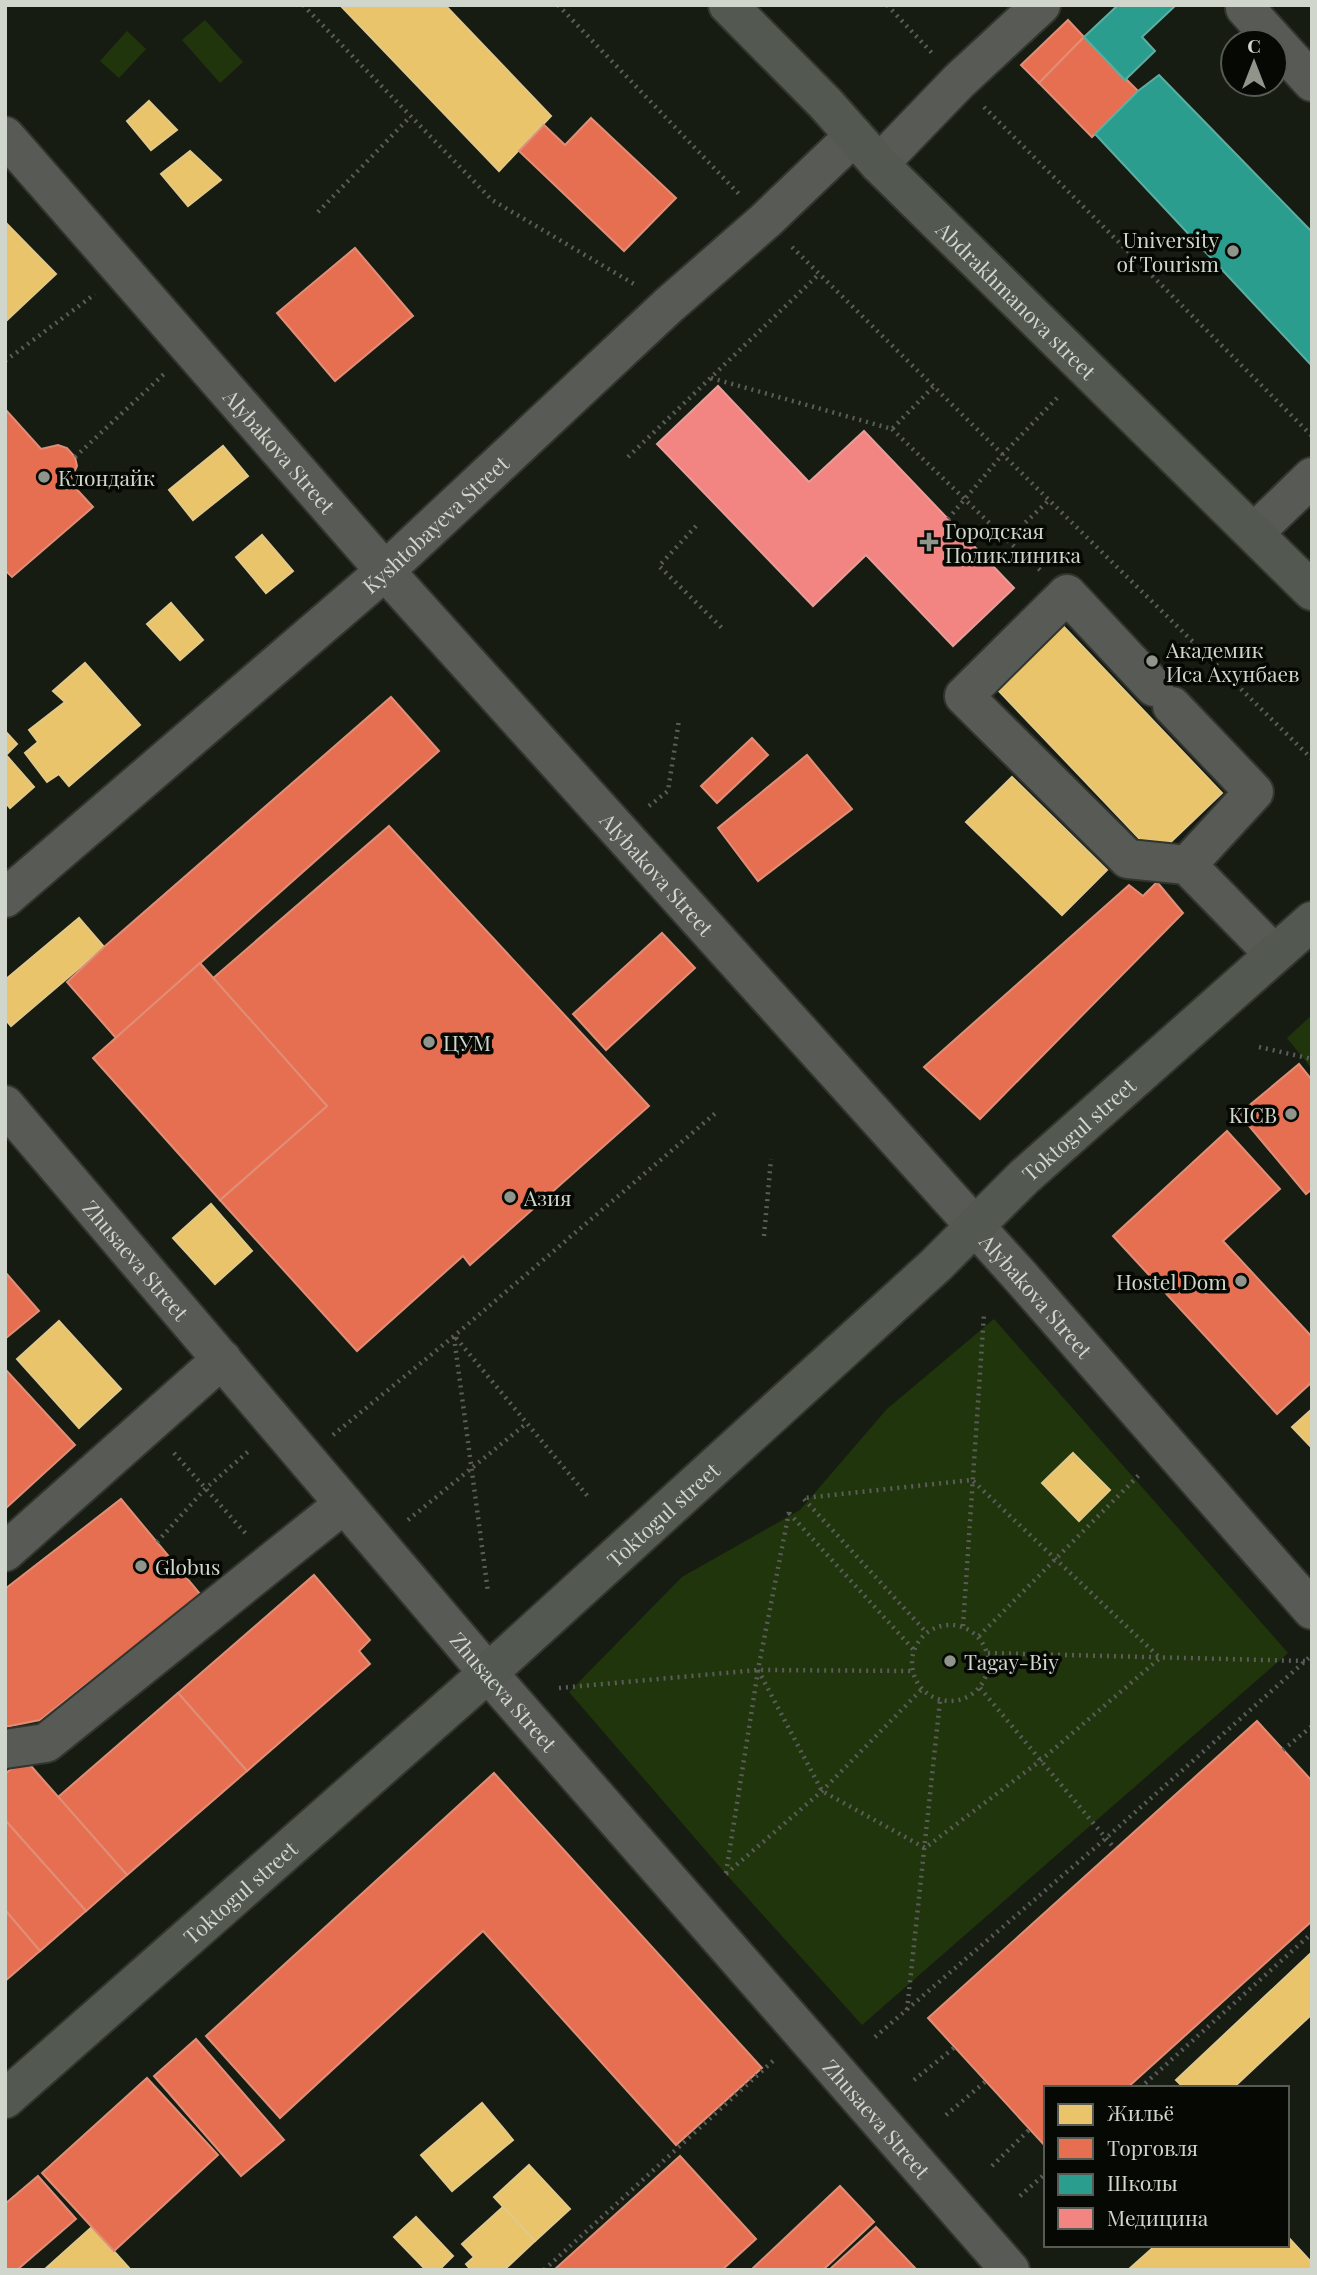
<svg xmlns="http://www.w3.org/2000/svg" width="1317" height="2275" font-family="'Playfair Display',serif">
  <style>
    .green { fill: #21350c }
    .homes { fill: #e9c46a; stroke: #e2c987; stroke-width: 2 }
    .shops { fill: #e76f51; stroke: #e08e76; stroke-width: 2 }
    .schools { fill: #2a9d8f; stroke: #5caea1; stroke-width: 2 }
    .health { fill: #f28482; stroke: #e89d98; stroke-width: 2 }
    .lines { fill: none; stroke-linecap: round; stroke-linejoin: round }
    .minor-casing { stroke: #31352e; stroke-width: 42 }
    .highway-casing { stroke: #31352e; stroke-width: 42 }
    .path { stroke: #5a5d59; stroke-width: 4.5; stroke-dasharray: 2 5; stroke-linecap: butt }
    .minor { stroke: #585a56; stroke-width: 38 }
    .highway { stroke: #535851; stroke-width: 38 }
    .poi-dot { fill: #8f958b; stroke: #050803; stroke-width: 2.5 }
    .labels { text-anchor: middle; dominant-baseline: central; stroke-width: 7; stroke-linejoin: round; paint-order: stroke }
    .poi-label { font-size: 21px; fill: #d0d6cb; stroke: #050803; text-anchor: start }
    .street-label { font-size: 21px; fill: #d0d6cb; stroke: #050803 }
  </style>
  <rect width="100%" height="100%" fill="#171c13"/>
  <!-- green -->
  <g class="green">
    <polygon points="205,20 243,62 220,83 182,40"/>
    <polygon points="127,31 146,49 119,78 100,61"/>
    <polygon points="1312,1015 1312,1069 1287,1038"/>
    <polygon points="994,1319 1288,1653 862,2025 726,1874 569,1692 682,1577 800,1510 887,1409"/>
  </g>
  <!-- homes -->
  <g class="homes">
    <polygon points="340,5 445,5 551,116 499,171"/>
    <polygon points="149,101 177,130 151,150 127,121"/>
    <polygon points="190,151 221,180 188,206 161,174"/>
    <polygon points="5,222 56,274 5,322"/>
    <polygon points="223,446 248,476 193,520 169,490"/>
    <polygon points="262,535 293,571 266,593 236,557"/>
    <polygon points="171,603 203,640 180,660 147,624"/>
    <polygon points="1063,626 1222,793 1156,856 997,689"/>
    <polygon points="85,663 140,725 69,786 59,774 47,782 25,753 38,742 29,730 65,702 53,691"/>
    <polygon points="5,731 17,744 6,755 34,787 10,808 5,802"/>
    <polygon points="1012,777 1107,870 1062,915 966,822"/>
    <polygon points="79,918 104,947 11,1026 5,1019 5,980"/>
    <polygon points="211,1204 252,1251 215,1284 173,1238"/>
    <polygon points="59,1321 121,1389 79,1428 17,1359"/>
    <polygon points="1312,1409 1312,1448 1292,1427"/>
    <polygon points="1073,1453 1110,1490 1079,1521 1042,1483"/>
    <polygon points="1312,1952 1312,2014 1233,2088 1184,2088 1176,2080"/>
    <polygon points="482,2103 513,2140 452,2191 421,2155"/>
    <polygon points="529,2165 570,2209 535,2241 494,2197"/>
    <polygon points="503,2207 535,2241 504,2270 471,2270 466,2264 474,2257 462,2244"/>
    <polygon points="416,2217 453,2256 439,2270 426,2270 394,2237"/>
    <polygon points="92,2227 129,2268 128,2270 44,2270"/>
    <polygon points="1287,2236 1312,2263 1312,2270 1128,2270 1156,2245 1287,2245"/>
  </g>
  <!-- shops -->
  <g class="shops">
    <polygon points="1068,20 1084,37 1039,83 1021,65"/>
    <polygon points="1084,37 1138,91 1092,137 1039,83"/>
    <polygon points="591,118 676,198 624,251 519,151 544,125 565,145"/>
    <polygon points="355,248 413,316 335,381 277,313"/>
    <polygon points="5,409 41,449 58,445 67,448 75,457 77,466 70,482 93,507 12,577 5,570"/>
    <polygon points="391,697 439,751 116,1038 67,982 104,947"/>
    <polygon points="752,738 768,755 717,803 701,786"/>
    <polygon points="807,755 852,809 758,881 718,828"/>
    <polygon points="389,826 649,1106 470,1265 463,1256 357,1351 220,1200 327,1106 212,979"/>
    <polygon points="1157,882 1183,913 980,1119 924,1067 1129,885 1143,896"/>
    <polygon points="662,933 695,968 606,1050 573,1014"/>
    <polygon points="200,963 327,1106 220,1200 93,1058"/>
    <polygon points="1299,1064 1312,1080 1312,1189 1306,1194 1239,1114"/>
    <polygon points="1227,1131 1280,1189 1223,1241 1312,1337 1312,1382 1277,1414 1113,1236"/>
    <polygon points="5,1272 39,1311 5,1339"/>
    <polygon points="5,1369 75,1445 5,1509"/>
    <polygon points="121,1499 201,1595 40,1720 5,1727 5,1589"/>
    <polygon points="314,1575 370,1640 359,1651 370,1664 247,1771 178,1693"/>
    <polygon points="178,1693 247,1771 127,1875 58,1797"/>
    <polygon points="1257,1721 1312,1781 1312,1921 1127,2088 1046,2088 1046,2147 928,2018"/>
    <polygon points="24,1758 127,1875 86,1911 5,1820 5,1774"/>
    <polygon points="494,1773 762,2068 676,2145 483,1931 280,2118 206,2036"/>
    <polygon points="5,1820 86,1911 40,1951 5,1910"/>
    <polygon points="5,1910 40,1951 5,1981"/>
    <polygon points="196,2039 284,2140 241,2176 154,2076"/>
    <polygon points="147,2078 218,2155 114,2251 42,2173"/>
    <polygon points="680,2156 756,2239 722,2270 554,2270"/>
    <polygon points="38,2176 76,2219 17,2270 5,2270 5,2204"/>
    <polygon points="840,2186 874,2222 823,2270 751,2270"/>
    <polygon points="876,2227 917,2270 829,2270"/>
  </g>
  <!-- schools -->
  <g class="schools">
    <polygon points="1118,5 1176,5 1142,37 1155,51 1125,80 1084,37"/>
    <polygon points="1159,75 1312,232 1312,366 1095,134 1138,91"/>
  </g>
  <!-- health -->
  <polygon class="health" points="718,386 809,482 864,431 1014,588 953,646 866,555 813,606 657,444"/>
  <g class="lines">
    <!-- minor casing -->
    <g class="minor-casing">
      <g id="minor">
        <polyline points="1245,8 1312,82"/>
        <path id="s1" d="M5,136L385,571L1020,1276L1312,1610"/>
        <polyline points="879,164 959,81 1041,5"/>
        <polyline points="1254,533 1312,477"/>
        <polyline points="1154,687 1067,594 964,696 1128,859 1187,865 1274,954"/>
        <polyline points="1172,706 1254,792 1187,865"/>
        <path id="s2" d="M5,898L385,571L669,305L765,221L854,136"/>
        <path id="s3" d="M5,1105L488,1673L1010,2270"/>
        <polyline points="5,1552 222,1359"/>
        <polyline points="5,1749 46,1743 344,1504"/>
      </g>
    </g>
    <!-- highway casing -->
    <g class="highway-casing">
      <g id="highway">
        <path id="s4" d="M728,5L825,103L879,164L1312,591"/>
        <path id="s5" d="M5,2099L488,1673L936,1265L1024,1177L1312,921"/>
      </g>
    </g>
    <!-- path -->
    <g class="path">
      <polyline points="303,5 492,200 634,284"/>
      <polyline points="558,5 739,194"/>
      <polyline points="887,5 932,53"/>
      <polyline points="984,107 1312,436"/>
      <polyline points="318,212 410,117"/>
      <polyline points="792,247 1312,759"/>
      <polyline points="5,361 95,294"/>
      <polyline points="711,378 892,429 933,387"/>
      <polyline points="892,429 1007,540"/>
      <polyline points="75,457 164,374"/>
      <polyline points="628,457 819,274"/>
      <polyline points="948,519 1002,455 1058,397"/>
      <polyline points="696,526 659,566 724,630"/>
      <polyline points="1040,570 1007,540 1048,501"/>
      <polyline points="1178,659 1192,643"/>
      <polyline points="649,806 668,791 679,720"/>
      <polyline points="1259,1047 1312,1059"/>
      <polyline points="764,1236 771,1159"/>
      <polyline points="454,1337 488,1592"/>
      <polyline points="456,1338 590,1499"/>
      <polyline points="333,1435 454,1336 718,1111"/>
      <polyline points="174,1453 247,1535"/>
      <polyline points="804,1499 926,1632"/>
      <polyline points="789,1512 758,1670 822,1791 925,1848 1040,1761 1160,1658 972,1480 804,1498"/>
      <polyline points="789,1513 913,1649"/>
      <polyline points="408,1520 527,1423"/>
      <polyline points="157,1542 205,1489 250,1450"/>
      <circle cx="950" cy="1663" r="38"/>
      <polyline points="963,1626 984,1314"/>
      <polyline points="979,1636 1141,1473"/>
      <polyline points="988,1653 1305,1661"/>
      <polyline points="559,1688 758,1670 912,1671"/>
      <polyline points="980,1688 1115,1849"/>
      <polyline points="1283,1750 1312,1726"/>
      <polyline points="726,1873 758,1671"/>
      <polyline points="726,1874 822,1791 921,1690"/>
      <polyline points="907,2010 940,1701"/>
      <polyline points="875,2037 1105,1839 1312,1655"/>
      <polyline points="914,2080 955,2047"/>
      <polyline points="1140,2088 1312,1933"/>
      <polyline points="946,2115 986,2081"/>
      <polyline points="992,2166 1030,2129"/>
      <polyline points="1020,2196 1046,2173"/>
      <polyline points="544,2270 774,2060"/>
    </g>
    <!-- minor -->
    <use href="#minor" class="minor"/>
    <!-- highway -->
    <use href="#highway" class="highway"/>
  </g>
  <!-- markers -->
  <g class="poi-dot">
    <circle cx="1233" cy="251" r="7"/>
    <circle cx="44" cy="477" r="7"/>
    <path d="M925.5 531.5h7v7h7v7h-7v7h-7v-7h-7v-7h7z"/>
    <circle cx="1152" cy="661" r="7"/>
    <circle cx="429" cy="1042" r="7"/>
    <circle cx="1291" cy="1114" r="7"/>
    <circle cx="510" cy="1197" r="7"/>
    <circle cx="1241" cy="1281" r="7"/>
    <circle cx="141" cy="1566" r="7"/>
    <circle cx="950" cy="1661" r="7"/>
  </g>
  <g class="labels">
    <!-- poi labels -->
    <g class="poi-label">
      <text x="1219" y="239" text-anchor="end">University<tspan x="1219" dy="24">of Tourism</tspan></text>
      <text x="58" y="477">Клондайк</text>
      <text x="945" y="530">Городская<tspan x="945" dy="24">Поликлиника</tspan></text>
      <text x="1166" y="649">Академик<tspan x="1166" dy="24">Иса Ахунбаев</tspan></text>
      <text x="443" y="1042">ЦУМ</text>
      <text x="1277" y="1114" text-anchor="end">KICB</text>
      <text x="524" y="1197">Азия</text>
      <text x="1227" y="1281" text-anchor="end">Hostel Dom</text>
      <text x="155" y="1566">Globus</text>
      <text x="964" y="1661">Tagay-Biy</text>
    </g>
    <!-- street labels -->
    <g class="street-label">
      <text stroke="none"><textPath href="#s4" startOffset="413">Abdrakhmanova street</textPath></text>
      <text stroke="none"><textPath href="#s1" startOffset="418">Alybakova Street</textPath></text>
      <text stroke="none"><textPath href="#s2" startOffset="570">Kyshtobayeva Street</textPath></text>
      <text stroke="none"><textPath href="#s1" startOffset="985">Alybakova Street</textPath></text>
      <text stroke="none"><textPath href="#s5" startOffset="1447">Toktogul street</textPath></text>
      <text stroke="none"><textPath href="#s3" startOffset="203">Zhusaeva Street</textPath></text>
      <text stroke="none"><textPath href="#s1" startOffset="1552">Alybakova Street</textPath></text>
      <text stroke="none"><textPath href="#s5" startOffset="880">Toktogul street</textPath></text>
      <text stroke="none"><textPath href="#s3" startOffset="770">Zhusaeva Street</textPath></text>
      <text stroke="none"><textPath href="#s5" startOffset="313">Toktogul street</textPath></text>
      <text stroke="none"><textPath href="#s3" startOffset="1337">Zhusaeva Street</textPath></text>
    </g>
  </g>
  <!-- border -->
  <rect width="1317" height="2275" fill="none" stroke="#d0d6cb" stroke-width="14"/>
  <!-- legend -->
  <rect x="1044" y="2086" width="245" height="161" fill="#050803" stroke="#565a53" stroke-width="2"/>
  <rect x="1058" y="2104" width="35" height="21" fill="#e9c46a" stroke="#565a53" stroke-width="2"/>
  <text x="1107" y="2121" font-size="21" fill="#d0d6cb">Жильё</text>
  <rect x="1058" y="2138" width="35" height="21" fill="#e76f51" stroke="#565a53" stroke-width="2"/>
  <text x="1107" y="2156" font-size="21" fill="#d0d6cb">Торговля</text>
  <rect x="1058" y="2174" width="35" height="21" fill="#2a9d8f" stroke="#565a53" stroke-width="2"/>
  <text x="1107" y="2191" font-size="21" fill="#d0d6cb">Школы</text>
  <rect x="1058" y="2208" width="35" height="21" fill="#f28482" stroke="#565a53" stroke-width="2"/>
  <text x="1107" y="2226" font-size="21" fill="#d0d6cb">Медицина</text>
  <!-- north arrow -->
  <g transform="translate(1254 63)"><circle r="33" fill="#050803" stroke="#565a53" stroke-width="2"/>
  <path d="M0-5L12 26L0 18L-12 26Z" fill="#8f958b"/>
  <text y="-10" font-size="19" font-weight="bold" text-anchor="middle" fill="#d0d6cb">С</text>
  </g>
</svg>
